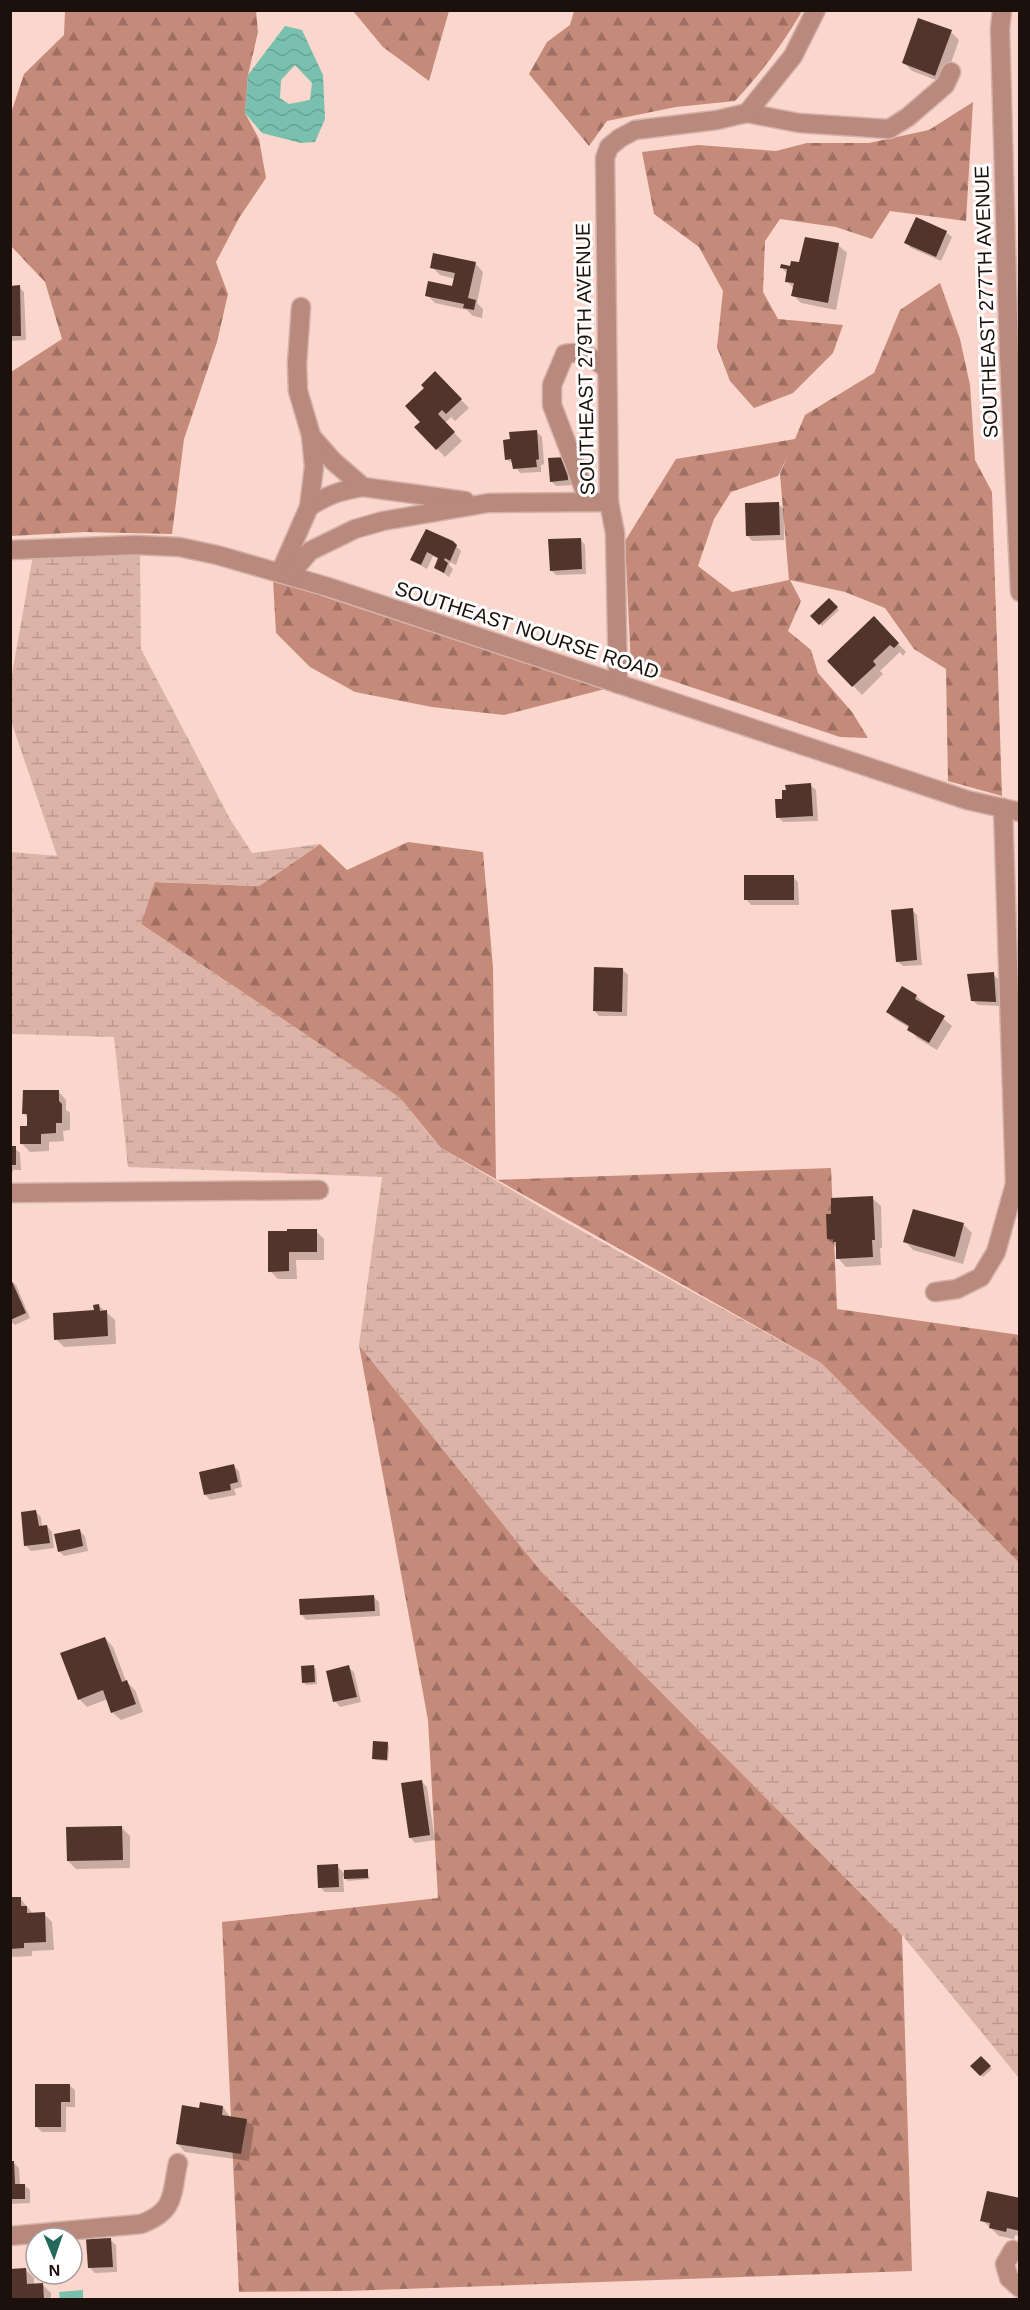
<svg xmlns="http://www.w3.org/2000/svg" width="1030" height="2310" font-family="Helvetica,sans-serif">
  <style>
    .forest { fill: url(#forest-firs); fill-rule: evenodd }
    .wetland { fill: url(#wetland-marsh) }
    .water { fill: url(#water-waves); fill-rule: evenodd }
    .shadow { fill: #0003 }
    .building { fill: #51342c }
    .lines { fill: none; stroke-linecap: round; stroke-linejoin: round }
    .minor-casing { stroke: #d3b2a9; stroke-width: 21 }
    .minor { stroke: #b8897c; stroke-width: 18 }
    .labels { text-anchor: middle; dominant-baseline: central; stroke-width: 6; stroke-linejoin: round; paint-order: stroke }
    .street-label { font-size: 20px; fill: #1c100c; stroke: #fff }
  </style>
  <defs>
    <pattern id="forest-firs" width="22" height="20" patternUnits="userSpaceOnUse" patternTransform="scale(1.5)"><rect width="22" height="20" fill="#c48a7a"/><path d="M5 1l3.5 6h-7zM16 11l3.5 6h-7z" fill="#9e6f62"/></pattern>
    <pattern id="wetland-marsh" width="20" height="14" patternUnits="userSpaceOnUse" patternTransform="scale(1.5)"><rect width="20" height="14" fill="#dcb3a7"/><path d="M1 5h8M5 5V1M11 12h8M15 12V8" fill="none" stroke="#bc998f"/></pattern>
    <pattern id="water-waves" width="16" height="10" patternUnits="userSpaceOnUse" patternTransform="scale(1.5)"><rect width="16" height="10" fill="#79c0af"/><path d="M0 5q4-4 8 0t8 0" fill="none" stroke="#68a495"/></pattern>
  </defs>
  <rect width="100%" height="100%" fill="#fbd6cc"/>
  <!-- forest -->
  <g class="forest">
    <polygon points="65,11 256,11 258,32 248,75 245,113 259,139 266,178 239,218 216,262 228,294 217,342 184,439 172,534 85,532 11,536 11,372 62,339 45,282 11,246 10,116 24,74 64,35"/>
    <polygon points="353,11 449,11 429,81 383,47"/>
    <path d="M574,11V10L802,11C783,44 761,73 735,101L676,107L607,121L589,146L529,74L547,42L570,25Z"/>
    <polygon points="973,102 966,221 890,211 872,239 836,227 780,219 765,241 763,292 778,319 843,325 833,353 793,393 754,408 730,381 717,347 723,291 699,247 654,214 642,152 698,145 776,151 807,143 869,143 929,130"/>
    <path d="M940,283L960,339L970,385L975,460L992,492L1002,796L948,781L946,669L914,649L885,608L845,592L790,580L801,601L788,631L811,650L818,673L852,712L868,738L840,737L631,667L625,541L676,459L795,439L805,415L874,373L900,310ZM787,457L780,474L789,580L732,592L698,566L714,519L731,492L778,476Z"/>
    <polygon points="273,580 605,689 504,715 432,707 355,692 310,667 276,633"/>
    <polygon points="408,842 483,852 493,968 496,1180 831,1168 837,1309 1019,1335 1019,1563 821,1363 441,1148 400,1098 141,924 154,882 259,886 320,844 347,870"/>
    <polygon points="359,1345 540,1570 902,1935 912,2271 347,2291 239,2292 222,1922 438,1898 428,1720"/>
  </g>
  <!-- wetland -->
  <polygon class="wetland" points="140,554 141,649 230,819 252,853 320,844 259,886 155,882 141,924 400,1098 441,1148 562,1220 821,1363 1019,1563 1019,2078 902,1935 540,1570 359,1345 382,1177 128,1167 114,1037 11,1034 11,852 57,856 11,721 11,680 33,555"/>
  <!-- water -->
  <g class="water">
    <path d="M285,26L302,30L323,75L325,119L315,142L301,143L262,133L245,113L248,75ZM295,65L312,83L310,100L289,104L280,98L281,80Z"/>
    <polygon points="83,2290 83,2299 60,2299 59,2292"/>
  </g>
  <!-- shadow -->
  <g class="shadow">
    <polygon points="951,32 959,40 944,83 912,71 904,63"/>
    <polygon points="946,232 952,237 941,261 911,248 906,242"/>
    <polygon points="838,245 847,253 836,310 801,303 793,295 794,289 787,281 788,274 782,268 791,268"/>
    <polygon points="475,263 483,272 477,303 483,309 482,318 473,316 467,310 435,303 427,295 453,288 456,279 440,275 432,267"/>
    <polygon points="586,273 588,275 589,296 581,297 579,294"/>
    <polygon points="10,287 19,287 24,292 26,340 10,341"/>
    <polygon points="435,373 469,408 455,421 451,417 445,423 462,441 445,457 416,427 422,422"/>
    <polygon points="537,432 542,437 544,464 541,465 541,472 520,473 514,464 506,459"/>
    <polygon points="571,464 573,485 556,486 551,481"/>
    <polygon points="778,504 784,509 784,540 752,541 747,535"/>
    <polygon points="427,531 452,542 461,551 456,565 450,562 449,565 453,569 449,577 435,567 439,559 433,556 427,569 412,560"/>
    <polygon points="580,539 585,545 586,574 556,575 551,570"/>
    <polygon points="829,600 839,610 822,626 812,616"/>
    <polygon points="874,618 906,652 903,656 900,652 880,671 883,674 862,695 829,661"/>
    <polygon points="810,785 816,790 818,821 783,822 778,817 784,800"/>
    <polygon points="793,877 798,882 799,905 751,905 746,899"/>
    <polygon points="912,910 917,915 922,965 903,966 897,961"/>
    <polygon points="622,969 628,975 627,1016 599,1016 594,1010"/>
    <polygon points="993,974 998,979 1000,1006 978,1005 972,1000"/>
    <polygon points="902,988 916,996 952,1026 937,1050 917,1038 910,1028 896,1020 887,1012"/>
    <polygon points="58,1091 66,1100 66,1110 70,1113 70,1130 63,1131 64,1141 49,1142 49,1151 30,1152 22,1144 29,1127 29,1118 23,1113"/>
    <polygon points="10,1144 20,1153 21,1170 13,1170 13,1172 10,1172"/>
    <polygon points="872,1198 881,1206 882,1248 880,1248 881,1265 846,1267 838,1258 837,1248 828,1239"/>
    <polygon points="914,1210 964,1225 972,1233 963,1264 913,1250 905,1241"/>
    <polygon points="316,1231 324,1239 324,1260 296,1260 297,1279 278,1279 270,1271 270,1232"/>
    <polygon points="10,1280 16,1285 30,1318 15,1325 10,1321"/>
    <polygon points="99,1306 115,1320 116,1344 64,1347 56,1339 95,1312"/>
    <polygon points="234,1466 239,1471 242,1487 234,1489 236,1495 210,1500 205,1494"/>
    <polygon points="36,1512 41,1517 42,1527 47,1526 52,1532 54,1548 31,1551 26,1546"/>
    <polygon points="79,1530 85,1536 88,1551 64,1556 59,1551"/>
    <polygon points="374,1597 379,1602 380,1616 306,1620 301,1614"/>
    <polygon points="105,1638 113,1647 126,1681 135,1690 143,1712 121,1720 112,1712 108,1699 87,1707 79,1699"/>
    <polygon points="314,1667 316,1669 317,1684 306,1685 304,1683"/>
    <polygon points="348,1667 354,1672 361,1702 340,1707 335,1701"/>
    <polygon points="387,1743 389,1746 388,1761 376,1760 373,1758"/>
    <polygon points="422,1782 427,1787 435,1840 415,1843 410,1837"/>
    <polygon points="121,1827 130,1836 130,1868 76,1869 68,1861"/>
    <polygon points="337,1866 345,1874 367,1870 370,1879 348,1881 343,1876 344,1892 325,1892 320,1887"/>
    <polygon points="20,1898 33,1914 44,1914 52,1922 54,1950 32,1951 32,1956 10,1957 10,1899"/>
    <polygon points="981,2058 992,2069 983,2077 972,2066"/>
    <polygon points="69,2085 75,2090 75,2107 66,2107 66,2132 42,2132 36,2126"/>
    <polygon points="223,2107 231,2118 246,2120 254,2128 249,2161 185,2152 177,2143 200,2109"/>
    <polygon points="10,2163 14,2163 19,2168 20,2185 24,2185 30,2190 30,2203 10,2204"/>
    <polygon points="1020,2200 1020,2236 1015,2235 1014,2239 999,2236 982,2220"/>
    <polygon points="110,2240 116,2245 117,2272 95,2273 89,2267"/>
    <polygon points="26,2270 34,2278 34,2285 42,2284 51,2293 51,2300 10,2300"/>
  </g>
  <!-- building -->
  <g class="building">
    <polygon points="918,18 952,30 935,76 902,63"/>
    <polygon points="916,217 947,231 936,257 904,243"/>
    <polygon points="805,237 839,243 828,303 791,296 794,283 785,282 787,269 780,268 781,264 790,266 791,261 799,262"/>
    <polygon points="433,253 476,262 468,298 476,300 474,310 463,308 464,304 425,296 428,281 452,286 455,273 430,268"/>
    <rect x="577" y="272" width="10" height="23"/>
    <polygon points="20,285 21,336 10,336 10,286"/>
    <polygon points="435,371 462,399 446,414 442,410 438,414 455,432 436,450 414,427 420,422 405,406 424,388 421,385"/>
    <polygon points="537,430 539,459 536,460 537,467 513,469 511,459 505,460 503,440 510,439 509,432"/>
    <polygon points="567,457 568,480 550,482 548,458"/>
    <polygon points="779,502 780,535 746,536 745,503"/>
    <polygon points="426,529 453,541 457,545 450,561 445,558 444,560 448,563 444,573 434,568 438,558 427,552 421,565 410,560"/>
    <polygon points="581,538 582,569 550,571 548,539"/>
    <polygon points="829,598 838,607 819,625 810,616"/>
    <polygon points="874,616 899,643 894,648 890,645 873,661 876,665 852,687 827,661"/>
    <polygon points="811,783 813,816 776,818 775,799 782,799 782,790 786,790 785,785"/>
    <rect x="744" y="875" width="50" height="25"/>
    <polygon points="913,908 917,960 896,962 891,910"/>
    <polygon points="594,967 623,968 622,1012 593,1011"/>
    <polygon points="994,972 996,1002 971,1001 967,974"/>
    <polygon points="902,986 917,995 915,999 945,1016 929,1043 907,1030 909,1026 886,1012"/>
    <polygon points="23,1090 59,1090 59,1101 62,1104 62,1123 56,1123 56,1133 41,1134 41,1144 20,1144 20,1126 27,1126 27,1114 22,1114"/>
    <rect x="10" y="1146" width="6" height="19"/>
    <polygon points="873,1196 875,1240 872,1240 873,1257 836,1259 836,1242 833,1242 833,1239 827,1239 826,1214 831,1214 831,1198"/>
    <polygon points="913,1209 964,1223 955,1257 903,1242"/>
    <polygon points="287,1229 317,1229 317,1252 289,1252 289,1271 268,1272 268,1231 287,1231"/>
    <polygon points="10,1277 26,1313 10,1320"/>
    <polygon points="99,1304 100,1311 107,1310 108,1336 54,1340 53,1313 94,1310 93,1305"/>
    <polygon points="234,1464 238,1482 230,1484 231,1490 204,1495 199,1472"/>
    <polygon points="36,1510 39,1526 47,1525 50,1543 24,1546 21,1512"/>
    <polygon points="80,1529 83,1546 58,1552 54,1534"/>
    <polygon points="374,1595 375,1611 300,1615 299,1599"/>
    <polygon points="105,1637 122,1682 127,1680 136,1704 111,1713 103,1690 78,1700 60,1653"/>
    <polygon points="314,1665 315,1682 302,1683 301,1666"/>
    <polygon points="349,1665 357,1697 333,1702 326,1671"/>
    <polygon points="373,1741 388,1742 387,1760 372,1759"/>
    <polygon points="422,1780 430,1835 409,1838 401,1783"/>
    <polygon points="122,1826 123,1860 67,1861 66,1827"/>
    <polygon points="338,1864 339,1887 318,1888 317,1865"/>
    <polygon points="368,1869 368,1878 344,1879 344,1870"/>
    <polygon points="10,1897 21,1897 21,1906 27,1906 27,1913 45,1912 46,1942 24,1943 24,1948 10,1949"/>
    <polygon points="981,2056 991,2066 980,2076 970,2066"/>
    <polygon points="35,2084 70,2084 70,2102 61,2102 61,2127 35,2127"/>
    <polygon points="200,2102 223,2106 222,2115 247,2119 241,2154 176,2144 182,2105 199,2108"/>
    <polygon points="10,2161 14,2161 15,2184 25,2184 25,2199 10,2199"/>
    <polygon points="987,2191 1020,2198 1020,2231 1007,2228 1006,2232 989,2228 990,2223 980,2221"/>
    <polygon points="111,2238 113,2267 88,2268 86,2239"/>
    <polygon points="26,2268 27,2284 43,2283 44,2300 10,2300 10,2269"/>
  </g>
  <g class="lines">
    <!-- minor casing -->
    <g class="minor-casing">
      <g id="minor">
        <polyline points="1002,10 1000,29 1009,355 1020,592"/>
        <polyline points="747,113 799,123 889,129 908,117 945,85 951,72"/>
        <polyline points="311,436 333,461 363,487 465,501"/>
        <path d="M589,502L552,405V385L565,354C584,350 593,358 607,369"/>
        <path d="M309,507C327,495 342,490 363,487"/>
        <polyline points="10,550 136,545 179,547 217,555 328,587 967,800 1020,812"/>
        <polyline points="280,573 309,507 314,467 311,435 298,391 297,364 301,307"/>
        <polyline points="289,575 310,551 355,529 383,521 488,503 609,502"/>
        <polyline points="618,684 615,533 609,502 605,158 609,147 620,138 635,130 717,120 747,113 793,56 816,10"/>
        <polyline points="10,1193 319,1190"/>
        <polyline points="935,1292 957,1289 981,1277 996,1252 1015,1184 1003,808"/>
        <path d="M10,2236L141,2224C176,2211 171,2195 178,2163"/>
        <polyline points="1013,2250 1005,2264 1009,2278 1020,2288"/>
      </g>
    </g>
    <!-- minor -->
    <use href="#minor" class="minor"/>
  </g>
  <g class="labels">
    <!-- street labels -->
    <g class="street-label">
      <text transform="translate(986 302) rotate(-92)">SOUTHEAST 277TH AVENUE</text>
      <text transform="translate(585 359) rotate(-91)">SOUTHEAST 279TH AVENUE</text>
      <text transform="translate(527 630) rotate(18)">SOUTHEAST NOURSE ROAD</text>
    </g>
  </g>
  <!-- border -->
  <rect width="1030" height="2310" fill="none" stroke="#1c100c" stroke-width="24"/>
  <!-- north arrow -->
  <g transform="translate(54 2256) rotate(178)"><circle r="28" fill="#ffffff" stroke="#a49f9e" stroke-width="1.5"/>
  <path d="M0-4.5L10 22L0 15L-10 22Z" fill="#25695c"/>
  <text y="-9" font-size="16" font-weight="bold" text-anchor="middle" fill="#1c100c">N</text>
  </g>
</svg>
